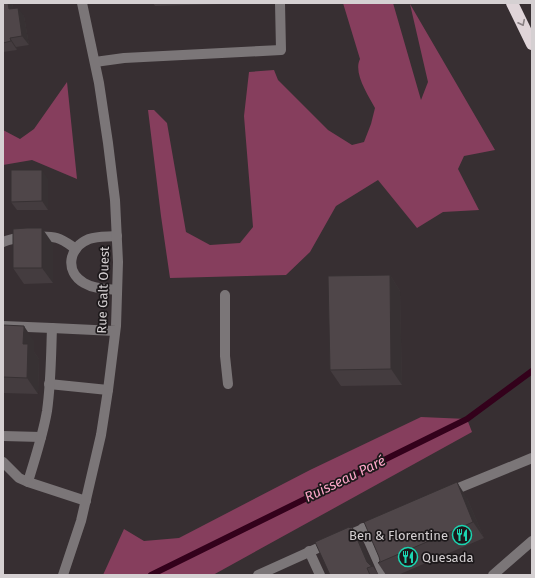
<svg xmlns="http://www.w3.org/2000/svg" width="535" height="578" font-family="'Fira Sans',sans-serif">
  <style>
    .green { fill: #863e5d }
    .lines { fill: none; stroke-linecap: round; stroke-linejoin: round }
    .stream { stroke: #33011b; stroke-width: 6 }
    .minor { stroke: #7b7678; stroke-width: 10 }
    .highway { stroke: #e0d5d9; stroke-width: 12 }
    .wall { fill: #443c3f }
    .shaded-wall { fill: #373133 }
    .building { fill: #4f4649; stroke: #373133 }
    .oneway { stroke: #888083 }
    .labels { text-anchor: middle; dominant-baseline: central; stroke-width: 3.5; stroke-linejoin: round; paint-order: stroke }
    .street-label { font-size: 13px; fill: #d5d0d2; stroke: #1c181a }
    .poi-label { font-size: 13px; fill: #d5d0d2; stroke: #1c181a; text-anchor: end }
    .water-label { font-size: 14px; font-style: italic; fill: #fca6c8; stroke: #1c181a }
  </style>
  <rect width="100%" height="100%" fill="#372f32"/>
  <!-- green -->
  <g class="green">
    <path d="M343,3H393L421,100L428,82L410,4L495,150L464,156L458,169L479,210L443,212L417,228L378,180L336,206L310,252L286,275L170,278L161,216L148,110H154L167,123L186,232L210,245L240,243L253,227L244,116L249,72L274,70L278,80L328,130L352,145L364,142L371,124L375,108C368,95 353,73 360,59Z"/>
    <polygon points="67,82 77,179 32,160 3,165 3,130 20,139 34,129"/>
    <polygon points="421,417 467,419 472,432 213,575 103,575 124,529 144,541 179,538 310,470"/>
  </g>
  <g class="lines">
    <!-- stream -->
    <polyline class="stream" points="151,575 467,419 532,371"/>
    <!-- minor -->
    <g class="minor">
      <polyline points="95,62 124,58 281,50 280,3"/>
      <path d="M117,236C108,237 98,236 89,239C69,247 64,271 84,283C94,289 106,289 117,290"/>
      <path d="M3,242C13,237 46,235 57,238C64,240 70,245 76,249"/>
      <polyline points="225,295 225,356 228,384"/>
      <polyline points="3,326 52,328"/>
      <polyline points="49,384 108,390"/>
      <polyline points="3,436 41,437"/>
      <polyline points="3,462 19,478 28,482"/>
      <polyline points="449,492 532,458"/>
      <path d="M86,501L28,482C35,458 43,435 47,411C51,383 51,355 52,328L115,331"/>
      <polyline points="363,528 384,575"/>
      <polyline points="344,537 379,522"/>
      <polyline points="309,551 320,575"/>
      <polyline points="63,575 81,521 101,435 108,390 116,326 118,262 115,200 108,143 99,83 82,3"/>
      <polyline points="258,575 329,543"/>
      <polyline points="493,575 532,541"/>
    </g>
    <!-- highway -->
    <polyline class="highway" points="512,3 532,44"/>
  </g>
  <!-- wall -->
  <g class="wall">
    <polygon points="3,3 12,3 13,8 24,16 29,45 16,47 17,50 3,52"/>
    <polygon points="153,3 257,3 155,6"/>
    <polygon points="48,179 48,210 17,210 11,202"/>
    <polygon points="53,244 53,283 24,284 13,268"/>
    <polygon points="390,275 400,291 402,385 341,386 330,370"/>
    <polygon points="3,325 34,341 34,352 39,359 38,394 3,393"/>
    <polygon points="467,498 484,538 398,575 386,575 378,563"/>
    <polygon points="350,528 362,543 374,568 379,575 330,575"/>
  </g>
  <!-- shaded-wall -->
  <g class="shaded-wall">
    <polygon points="8,3 12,3 15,18 9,9"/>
    <polygon points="18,8 24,16 29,45 22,36"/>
    <polygon points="10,38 16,47 17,50 11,41"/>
    <polygon points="42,170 48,179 48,210 42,201"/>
    <polygon points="42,228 53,244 53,283 42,268"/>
    <polygon points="390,275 400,291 402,385 391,369"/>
    <polygon points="24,326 34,341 34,352 39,359 38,394 27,378 23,344"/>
    <polygon points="457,482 467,498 484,538 473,522"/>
    <polygon points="352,527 362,543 374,567 373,566 371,567 367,562"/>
  </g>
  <!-- building -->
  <g class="building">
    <polygon points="3,3 8,3 9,9 18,8 22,36 10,38 11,41 3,43"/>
    <polygon points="11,170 42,170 42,201 11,202"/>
    <polygon points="27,228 42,228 42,268 13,268 13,229"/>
    <polygon points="390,275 391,369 330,370 328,276"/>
    <polygon points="3,325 24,326 23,344 28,344 27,378 3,377"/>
    <polygon points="457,482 473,522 378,563 380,561 379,557 364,522"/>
    <polygon points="349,527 350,528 352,527 367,562 370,565 373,566 367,568 370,575 330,575 315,542"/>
  </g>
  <!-- one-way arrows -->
  <defs><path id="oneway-chevron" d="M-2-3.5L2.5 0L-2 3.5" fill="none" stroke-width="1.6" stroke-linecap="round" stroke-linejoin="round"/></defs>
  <use class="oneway" href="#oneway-chevron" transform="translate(522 23) rotate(64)"/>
  <!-- icons -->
  <defs>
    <g id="restaurant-ring" transform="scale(1)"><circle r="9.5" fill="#1c181a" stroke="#1bd5b1" stroke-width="1.5"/><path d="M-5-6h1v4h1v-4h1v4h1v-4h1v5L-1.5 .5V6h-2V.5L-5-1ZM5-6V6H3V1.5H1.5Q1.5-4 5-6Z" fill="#1bd5b1"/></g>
  </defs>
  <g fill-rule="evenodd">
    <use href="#restaurant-ring" x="462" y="535"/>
    <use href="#restaurant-ring" x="408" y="557"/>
  </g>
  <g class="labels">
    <!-- street labels -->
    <g class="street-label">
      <text transform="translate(103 290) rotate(-88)">Rue Galt Ouest</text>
    </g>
    <!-- poi labels -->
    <g class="poi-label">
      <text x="448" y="535">Ben &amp; Florentine</text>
      <text x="422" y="557" text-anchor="start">Quesada</text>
    </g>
    <!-- water labels -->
    <g class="water-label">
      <text transform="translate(345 479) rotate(-26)">Ruisseau Paré</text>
    </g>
  </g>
  <!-- border -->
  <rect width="535" height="578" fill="none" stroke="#d5d0d2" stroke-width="8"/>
</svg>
